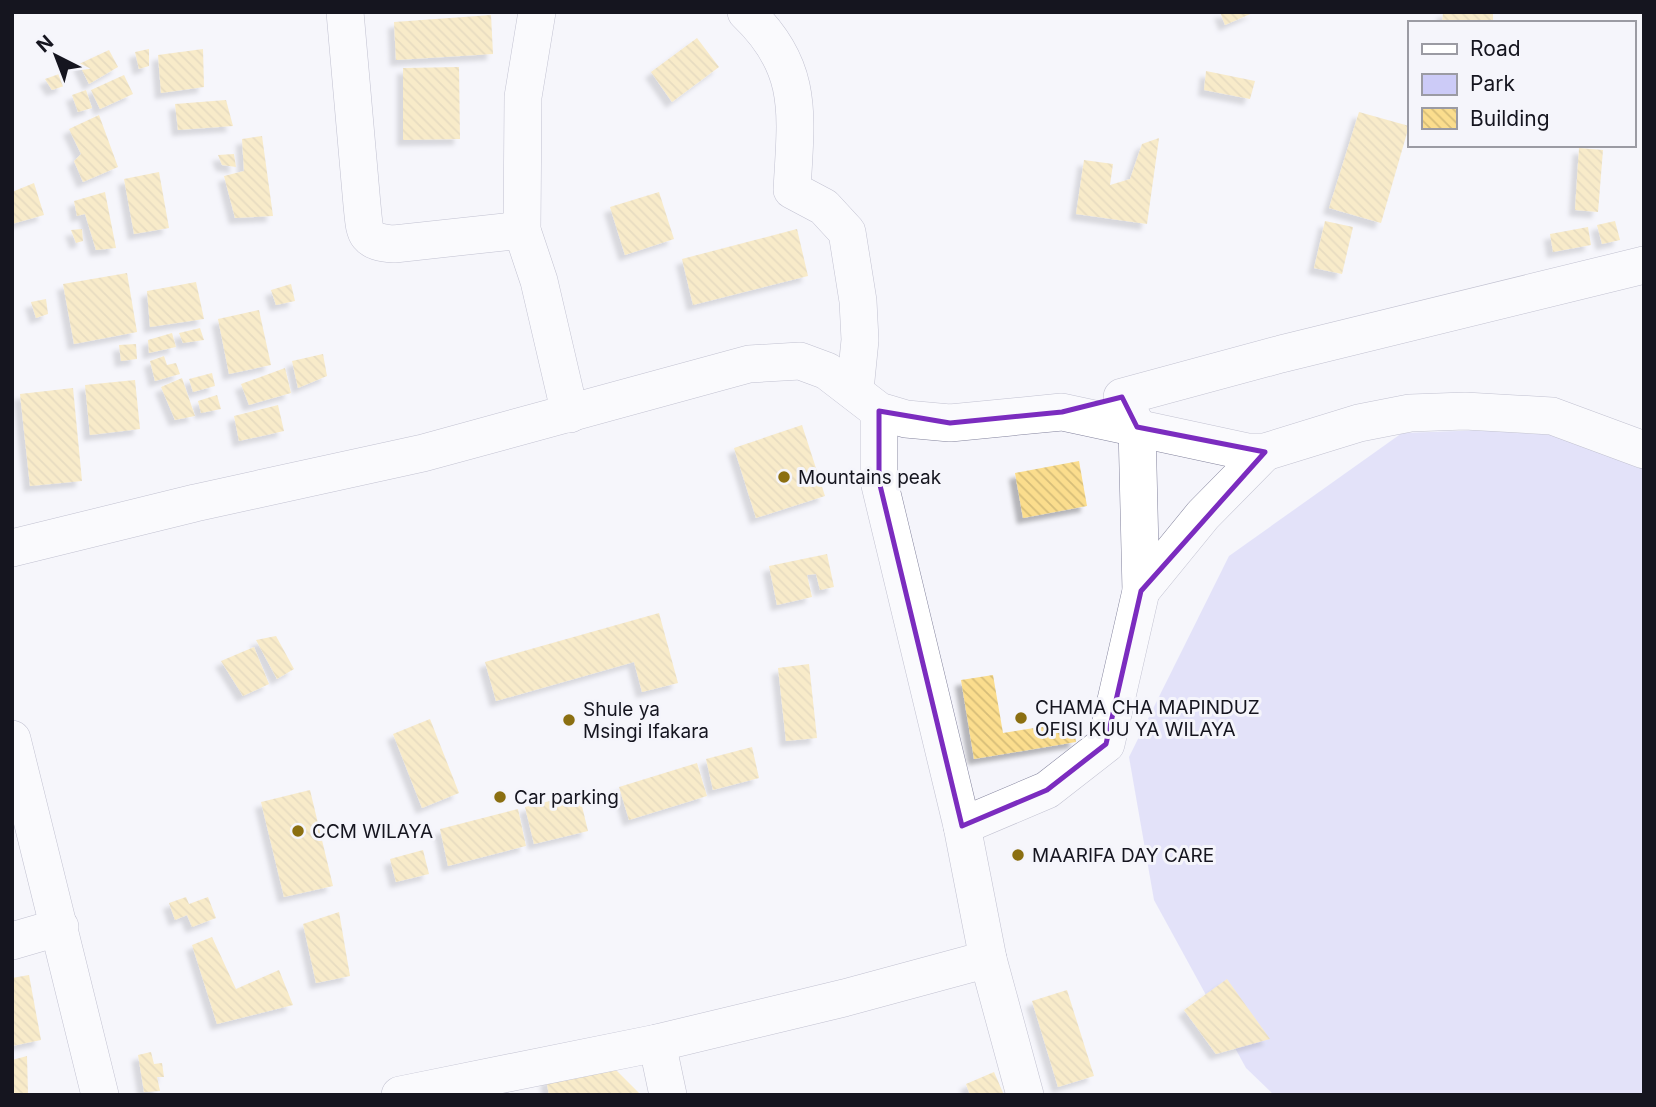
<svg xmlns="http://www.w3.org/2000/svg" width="1656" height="1107" font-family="Inter,sans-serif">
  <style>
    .green { fill: #cccbf7 }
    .building { fill: url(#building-back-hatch); filter: url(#shadow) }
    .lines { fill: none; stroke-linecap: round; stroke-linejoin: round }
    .minor-casing { stroke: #83839d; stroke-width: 38 }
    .minor { stroke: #fff; stroke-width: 37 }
    .marked { fill: none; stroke: #7b2cbf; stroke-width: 5; stroke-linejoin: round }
    .poi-dot { fill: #8b6f11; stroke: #f5f5fb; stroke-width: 2.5 }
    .labels { text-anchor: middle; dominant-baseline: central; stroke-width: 6; stroke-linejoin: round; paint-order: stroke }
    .poi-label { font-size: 19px; fill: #15151f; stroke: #f5f5fb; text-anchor: start }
  </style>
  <defs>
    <pattern id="building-back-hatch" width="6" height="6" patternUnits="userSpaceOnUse" patternTransform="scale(1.75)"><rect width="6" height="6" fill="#fbdd8d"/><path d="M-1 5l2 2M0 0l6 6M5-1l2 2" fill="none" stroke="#d6bd79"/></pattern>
    <filter id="shadow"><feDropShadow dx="-6" dy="6" stdDeviation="2" flood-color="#0004"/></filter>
  </defs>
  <rect width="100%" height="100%" fill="#f5f5fb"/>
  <!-- green -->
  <polygon class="green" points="1569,427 1644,460 1644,1095 1274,1095 1246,1068 1154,900 1129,757 1229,556 1402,433"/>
  <!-- building -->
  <g class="building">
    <polygon points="1220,12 1255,12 1225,25"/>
    <polygon points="1443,12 1493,12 1493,23 1442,23"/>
    <polygon points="491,15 493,54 396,60 394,22"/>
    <polygon points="697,38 719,67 672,102 651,72"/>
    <polygon points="149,49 149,66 139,69 135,52"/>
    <polygon points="203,49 204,87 161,93 158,55"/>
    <polygon points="109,50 118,67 89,84 79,64"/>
    <polygon points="459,67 460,139 403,140 403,68"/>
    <polygon points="1206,71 1255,81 1250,99 1204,90"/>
    <polygon points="59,74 64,86 52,90 45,79"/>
    <polygon points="124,75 133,94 100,109 91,90"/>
    <polygon points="86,90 92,108 78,112 72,95"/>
    <polygon points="226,100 233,126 178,130 175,104"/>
    <polygon points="1359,112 1409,126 1381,223 1329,208"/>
    <polygon points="99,115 118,167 83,182 74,161 81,154 69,129"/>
    <polygon points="262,136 273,216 235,218 224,176 244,171 242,139"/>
    <polygon points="1159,138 1147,224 1076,214 1084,160 1113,164 1110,185 1130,179 1142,144"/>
    <polygon points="1579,148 1603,150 1598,212 1575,210"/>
    <polygon points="234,154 236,167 222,165 218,155"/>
    <polygon points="159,172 169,228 134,234 124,179"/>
    <polygon points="34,183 44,215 12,224 12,192"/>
    <polygon points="105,192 116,248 96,250 85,214 77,216 74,201"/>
    <polygon points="659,192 674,239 625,255 610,207"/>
    <polygon points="1325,221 1353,227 1342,274 1314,268"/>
    <polygon points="1615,221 1620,240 1602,244 1597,225"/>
    <polygon points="1588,227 1591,245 1553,252 1550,234"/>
    <polygon points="82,229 83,241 76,243 71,230"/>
    <polygon points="797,229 808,276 693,305 682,259"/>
    <polygon points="127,273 137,332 74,344 63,284"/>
    <polygon points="196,282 204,319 150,327 147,291"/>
    <polygon points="291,284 295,301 276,305 271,290"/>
    <polygon points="46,299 48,314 36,318 31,302"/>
    <polygon points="259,310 271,365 229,374 218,319"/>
    <polygon points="200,328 204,340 183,343 179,333"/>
    <polygon points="172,333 176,347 149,353 148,340"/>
    <polygon points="136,344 137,359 121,361 119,345"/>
    <polygon points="323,354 327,376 298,388 292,361"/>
    <polygon points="164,356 167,365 176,363 180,374 155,381 150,361"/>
    <polygon points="285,368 291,393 249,405 241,384"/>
    <polygon points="212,373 215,386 193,392 189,379"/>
    <polygon points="182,378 195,416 175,420 161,387"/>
    <polygon points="135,380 140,429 90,435 85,385"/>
    <polygon points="73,388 82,481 30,486 20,394"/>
    <polygon points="217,395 221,409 201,413 198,401"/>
    <polygon points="278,405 284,431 239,441 234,416"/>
    <polygon points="802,425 825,496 756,518 734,448"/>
    <polygon points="1079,461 1087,506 1023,518 1015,473"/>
    <polygon points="827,554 834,587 820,590 816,574 807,575 812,597 777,605 769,566"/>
    <polygon points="659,613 678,683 642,692 634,662 496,701 485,662"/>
    <polygon points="276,636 294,669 277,679 256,640"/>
    <polygon points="254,647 269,684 243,696 221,661"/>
    <polygon points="809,664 817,738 786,741 778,668"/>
    <polygon points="993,675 1003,733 1073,722 1076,742 974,759 961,680"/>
    <polygon points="430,719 459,793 422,808 393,734"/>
    <polygon points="752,747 759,778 713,790 706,759"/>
    <polygon points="697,763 707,796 629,820 619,787"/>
    <polygon points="310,790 333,886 284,897 261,802"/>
    <polygon points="579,794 588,831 534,844 525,807"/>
    <polygon points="518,809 526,846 448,866 440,829"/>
    <polygon points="423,850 429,874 396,882 390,859"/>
    <polygon points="186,897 189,904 208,897 216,918 192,927 187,915 175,920 169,903"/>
    <polygon points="339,912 350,976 316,983 303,924"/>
    <polygon points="212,937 236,989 279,970 293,1005 217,1024 192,945"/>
    <polygon points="29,975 41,1040 12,1046 12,978"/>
    <polygon points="1227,979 1270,1039 1216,1054 1184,1010"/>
    <polygon points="1067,990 1094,1076 1058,1087 1032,1001"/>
    <polygon points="151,1052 154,1064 162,1063 164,1077 157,1077 160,1091 144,1092 138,1055"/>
    <polygon points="27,1056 28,1095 12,1095 12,1060"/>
    <polygon points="610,1064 641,1095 549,1095 546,1079"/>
    <polygon points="994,1072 1004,1095 970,1095 966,1084"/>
  </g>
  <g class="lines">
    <!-- minor casing -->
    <g class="minor-casing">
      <g id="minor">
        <path d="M345,12L362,205C365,233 363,242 394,244L522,230"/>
        <polyline points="537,12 523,97 522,230 539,281 570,414"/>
        <path d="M746,12C805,68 796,115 792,190L824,207L847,232L858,301L860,340L855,390"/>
        <polyline points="879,411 879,481 962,826 988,959 1025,1095"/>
        <polyline points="12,548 195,503 423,453 749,364 800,361 827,371 879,411 906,419 950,423 1062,412 1248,452 1265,452 1359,423 1410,413 1465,411 1552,416 1644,450"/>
        <polyline points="1141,591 1203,515 1265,452"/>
        <polyline points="12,739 100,1095"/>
        <polyline points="962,826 1047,790 1106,744 1141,591 1137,427 1122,397 1281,354 1644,265"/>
        <polyline points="12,941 60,927"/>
        <polyline points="657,1043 668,1095"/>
        <polyline points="400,1095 657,1043 844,998 988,959"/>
      </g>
    </g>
    <!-- minor -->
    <use href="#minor" class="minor"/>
  </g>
  <!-- marked area -->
  <path d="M0 0H1656V1107H0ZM1122,397L1137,427L1265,452L1141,591L1106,744L1047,790L962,826L879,481V411L950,423L1062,412Z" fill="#f5f5fb" fill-opacity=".55" fill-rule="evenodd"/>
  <path class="marked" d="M1122,397L1137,427L1265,452L1141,591L1106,744L1047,790L962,826L879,481V411L950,423L1062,412Z"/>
  <!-- markers -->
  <g class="poi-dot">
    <circle cx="784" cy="477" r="7"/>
    <circle cx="1021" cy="718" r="7"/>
    <circle cx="569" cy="720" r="7"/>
    <circle cx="500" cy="797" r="7"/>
    <circle cx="298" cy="831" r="7"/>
    <circle cx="1018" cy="855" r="7"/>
  </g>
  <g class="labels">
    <!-- poi labels -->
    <g class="poi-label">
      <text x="798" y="477">Mountains peak</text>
      <text x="1035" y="707">CHAMA CHA MAPINDUZ<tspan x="1035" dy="22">OFISI KUU YA WILAYA</tspan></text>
      <text x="583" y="709">Shule ya<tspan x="583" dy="22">Msingi Ifakara</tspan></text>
      <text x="514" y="797">Car parking</text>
      <text x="312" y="831">CCM WILAYA</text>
      <text x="1032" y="855">MAARIFA DAY CARE</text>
    </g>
  </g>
  <!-- border -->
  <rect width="1656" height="1107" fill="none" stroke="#15151f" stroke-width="28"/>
  <!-- legend -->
  <rect x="1408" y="21" width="228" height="126" fill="#f5f5fb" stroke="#9b9ba3" stroke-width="2"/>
  <rect x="1422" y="44" width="35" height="10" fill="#ffffff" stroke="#9b9ba3" stroke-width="2"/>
  <text x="1470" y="56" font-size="21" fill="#15151f">Road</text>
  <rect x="1422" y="74" width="35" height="21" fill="#cccbf7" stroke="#9b9ba3" stroke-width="2"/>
  <text x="1470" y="91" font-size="21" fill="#15151f">Park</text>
  <rect x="1422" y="108" width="35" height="21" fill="url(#building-back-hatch)" stroke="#9b9ba3" stroke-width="2"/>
  <text x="1470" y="126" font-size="21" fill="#15151f">Building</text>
  <!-- north arrow -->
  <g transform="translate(56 56) rotate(318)" stroke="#f5f5fb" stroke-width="5" paint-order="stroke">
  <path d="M0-5L12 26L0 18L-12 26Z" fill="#15151f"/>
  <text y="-10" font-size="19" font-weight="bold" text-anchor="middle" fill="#15151f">N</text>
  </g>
</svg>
